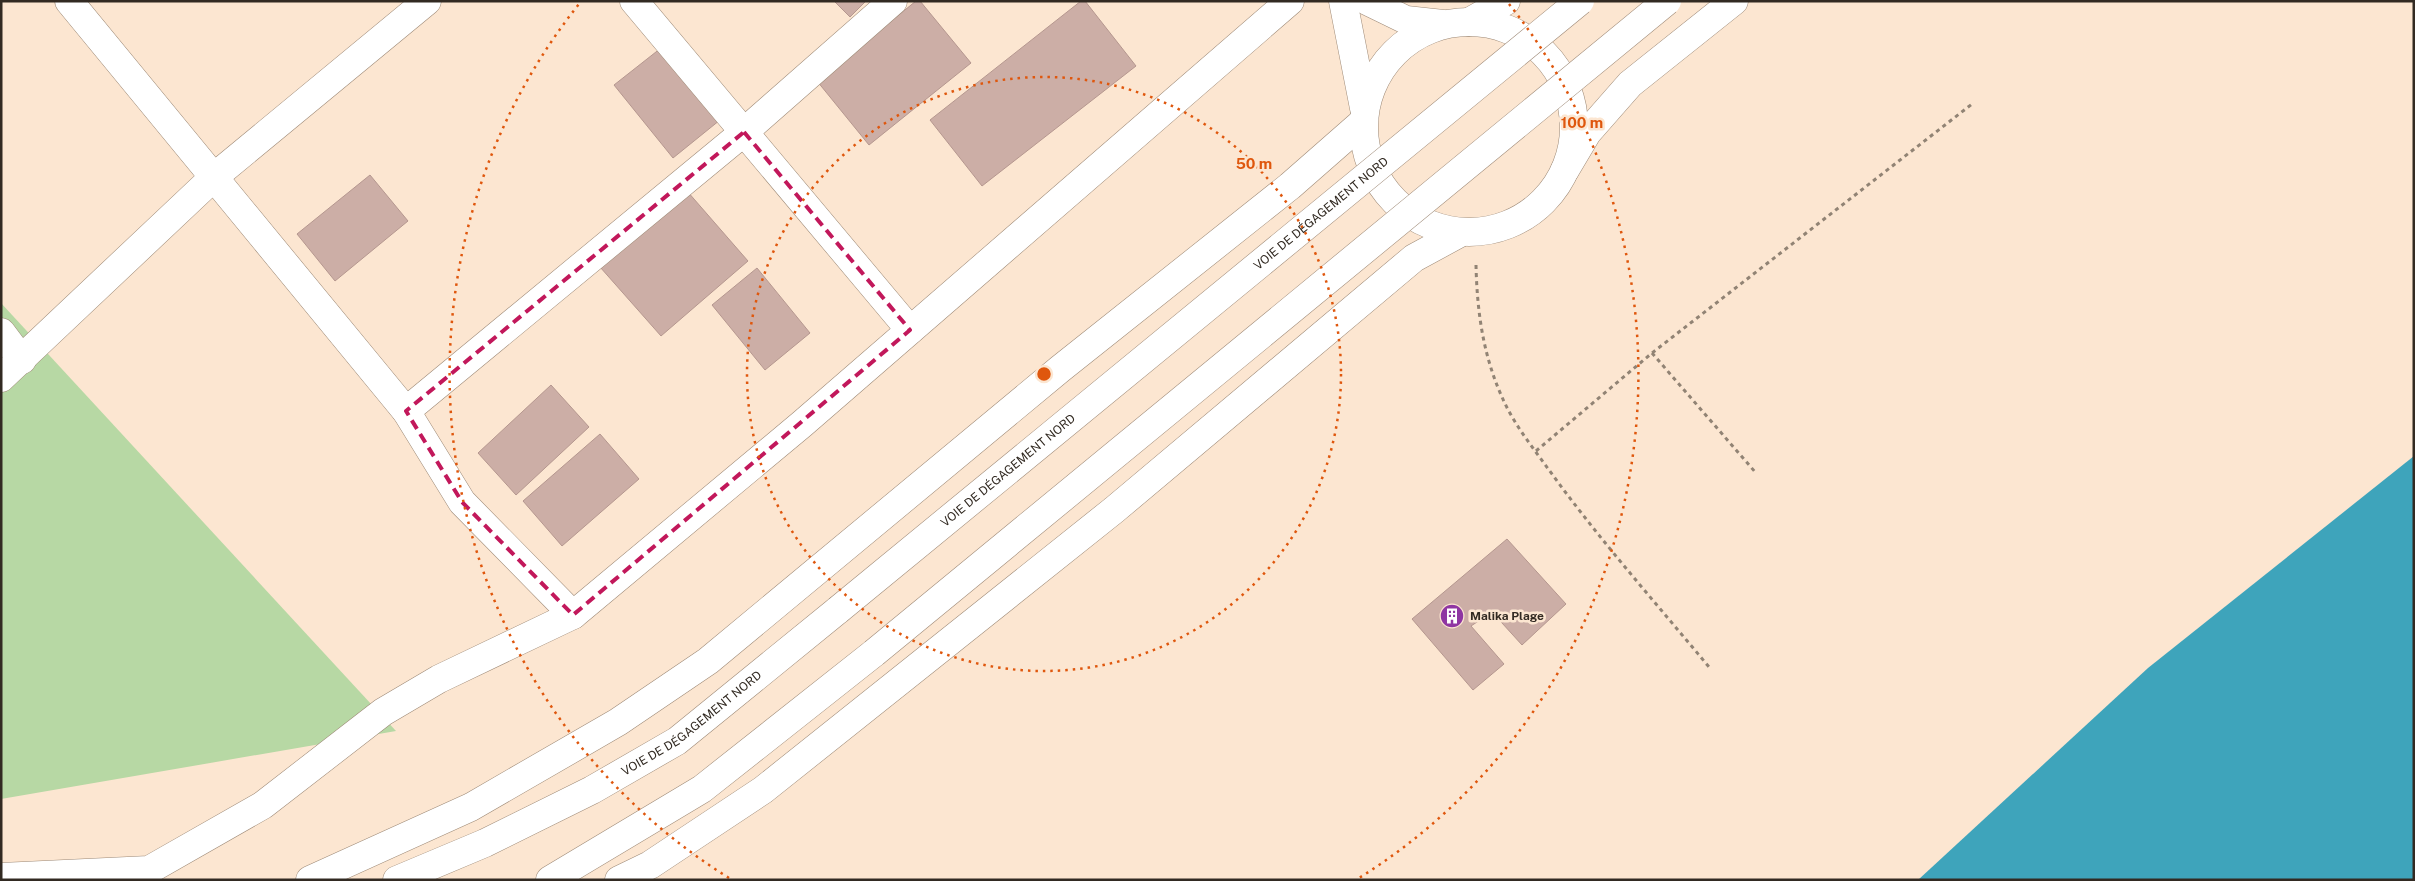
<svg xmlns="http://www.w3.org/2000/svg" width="2415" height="881" font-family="'Public Sans',sans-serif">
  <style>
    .green { fill: #b7d8a4 }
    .water { fill: #3ea4bb }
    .building { fill: #ccaea6; stroke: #b5978f }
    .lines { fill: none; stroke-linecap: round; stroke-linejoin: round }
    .street-casing { stroke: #9d8976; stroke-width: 29 }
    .secondary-casing { stroke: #9d8976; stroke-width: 29 }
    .highway-casing { stroke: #9d8976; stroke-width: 29 }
    .path { stroke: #918374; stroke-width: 3; stroke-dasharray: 4 4; stroke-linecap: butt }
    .street { stroke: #fff; stroke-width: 28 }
    .secondary { stroke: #fff; stroke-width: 28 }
    .highway { stroke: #fff; stroke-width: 28 }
    .highway-bridge-casing { stroke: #9d8976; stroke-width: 29; stroke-linecap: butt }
    .highway-bridge { stroke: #fff; stroke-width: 28 }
    .marked { fill: none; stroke: #c2185b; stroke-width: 4; stroke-dasharray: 10 6; stroke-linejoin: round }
    .ring { fill: none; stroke: #df570d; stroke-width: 2.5; stroke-dasharray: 2.5 5 }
    .labels { text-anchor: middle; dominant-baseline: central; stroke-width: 5; stroke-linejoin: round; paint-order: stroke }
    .street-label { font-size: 12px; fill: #322a22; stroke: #fce6d1 }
    .poi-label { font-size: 12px; font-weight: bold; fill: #322a22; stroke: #fce6d1; text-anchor: start }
    .centre { fill: #df570d; stroke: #fce6d1; stroke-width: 2.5 }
    .ring-label { font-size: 15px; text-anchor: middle; font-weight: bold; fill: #df570d; stroke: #fce6d1; stroke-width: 5; stroke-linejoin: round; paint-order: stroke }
  </style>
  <rect width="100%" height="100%" fill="#fce6d1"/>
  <!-- green -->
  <polygon class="green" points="1,303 396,731 1,799"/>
  <!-- water -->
  <polygon class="water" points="2414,456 2414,880 1918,880 2148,668"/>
  <!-- building -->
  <g class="building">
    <polygon points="834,1 866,1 850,17"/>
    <polygon points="916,1 920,1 971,63 869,145 817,81"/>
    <polygon points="1081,1 1085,1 1136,66 982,186 930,120"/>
    <polygon points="661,48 720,120 673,158 614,85"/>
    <polygon points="370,175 408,221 335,281 297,234"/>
    <polygon points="687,191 748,261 661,336 600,267"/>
    <polygon points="757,268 810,333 765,370 712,305"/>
    <polygon points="551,385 589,427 516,495 478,453"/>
    <polygon points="600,434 639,479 562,546 523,501"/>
    <polygon points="1507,539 1566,604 1522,645 1492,612 1471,626 1504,664 1473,690 1412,619"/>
  </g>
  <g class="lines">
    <!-- street casing -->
    <g class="street-casing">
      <g id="street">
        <polyline points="69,1 406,411 462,502 573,615"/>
        <polyline points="634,1 910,330"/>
        <polyline points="1,332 22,360"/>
        <polyline points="1,378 214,177 427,1"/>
        <polyline points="406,411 744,132 893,1"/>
        <polyline points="1,877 149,870 263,805 383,712 439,679 573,615 802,424 1290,1"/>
      </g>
    </g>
    <!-- secondary casing -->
    <g class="secondary-casing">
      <g id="secondary">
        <polyline points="1343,1 1364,108"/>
        <polyline points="1367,1 1406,20 1443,24"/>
        <circle cx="1469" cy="127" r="105"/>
      </g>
    </g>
    <!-- highway casing -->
    <g class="highway-casing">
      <g id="highway">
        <polyline points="1469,22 1506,1"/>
        <polyline points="1565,170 1587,133 1630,84 1734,1"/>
        <polyline points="310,880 471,807 618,722 708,661 1060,369 1290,186 1363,122"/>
        <path id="s1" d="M397,880L485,843L592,790L677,741L838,610"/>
        <polyline points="550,880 702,789 874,653"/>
        <polyline points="619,880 650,865 763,790 1114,510 1414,258 1460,233"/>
      </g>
    </g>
    <!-- path -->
    <g class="path">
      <path d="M1476,265C1477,311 1483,355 1502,397C1513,423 1533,448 1549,470C1599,539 1655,602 1709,667"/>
      <polyline points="1652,353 1756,473"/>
      <polyline points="1536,451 1652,353 1972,104"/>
    </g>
    <!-- street -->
    <use href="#street" class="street"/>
    <!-- secondary -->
    <use href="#secondary" class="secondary"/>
    <!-- highway -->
    <use href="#highway" class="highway"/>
    <!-- highway-bridge casing -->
    <g class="highway-bridge-casing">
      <g id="highway-bridge">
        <path id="s2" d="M838,610L1580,1"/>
        <polyline points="874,653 1667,1"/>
      </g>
    </g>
    <!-- highway-bridge -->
    <use href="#highway-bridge" class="highway-bridge"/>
  </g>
  <!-- marked area -->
  <path class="marked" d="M744,132L910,330L573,615L462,502L406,411Z"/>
  <!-- distance rings -->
  <g class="ring">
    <circle cx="1044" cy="374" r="297"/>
    <path d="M729 878A594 594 0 0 1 579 4M1509 4A594 594 0 0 1 1359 878"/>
  </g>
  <!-- icons -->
  <defs>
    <g id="building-disc" transform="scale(1.25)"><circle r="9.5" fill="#8f36a2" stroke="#fce6d1"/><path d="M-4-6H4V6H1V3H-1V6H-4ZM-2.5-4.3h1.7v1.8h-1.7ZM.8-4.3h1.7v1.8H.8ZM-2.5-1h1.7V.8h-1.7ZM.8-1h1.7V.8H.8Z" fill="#fff"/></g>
  </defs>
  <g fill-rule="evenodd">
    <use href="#building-disc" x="1452" y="616"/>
  </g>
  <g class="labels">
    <!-- street labels -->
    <g class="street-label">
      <text stroke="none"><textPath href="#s2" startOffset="625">VOIE DE DÉGAGEMENT NORD</textPath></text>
      <text stroke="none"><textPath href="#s2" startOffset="220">VOIE DE DÉGAGEMENT NORD</textPath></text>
      <text stroke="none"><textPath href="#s1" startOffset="335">VOIE DE DÉGAGEMENT NORD</textPath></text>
    </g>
    <!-- poi labels -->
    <g class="poi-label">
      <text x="1470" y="616">Malika Plage</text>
    </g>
  </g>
  <circle cx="1044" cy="374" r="8" class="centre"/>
  <g class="ring-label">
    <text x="1582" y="128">100 m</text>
    <text x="1254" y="169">50 m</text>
  </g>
  <!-- border -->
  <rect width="2415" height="881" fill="none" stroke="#322a22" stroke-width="5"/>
</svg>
